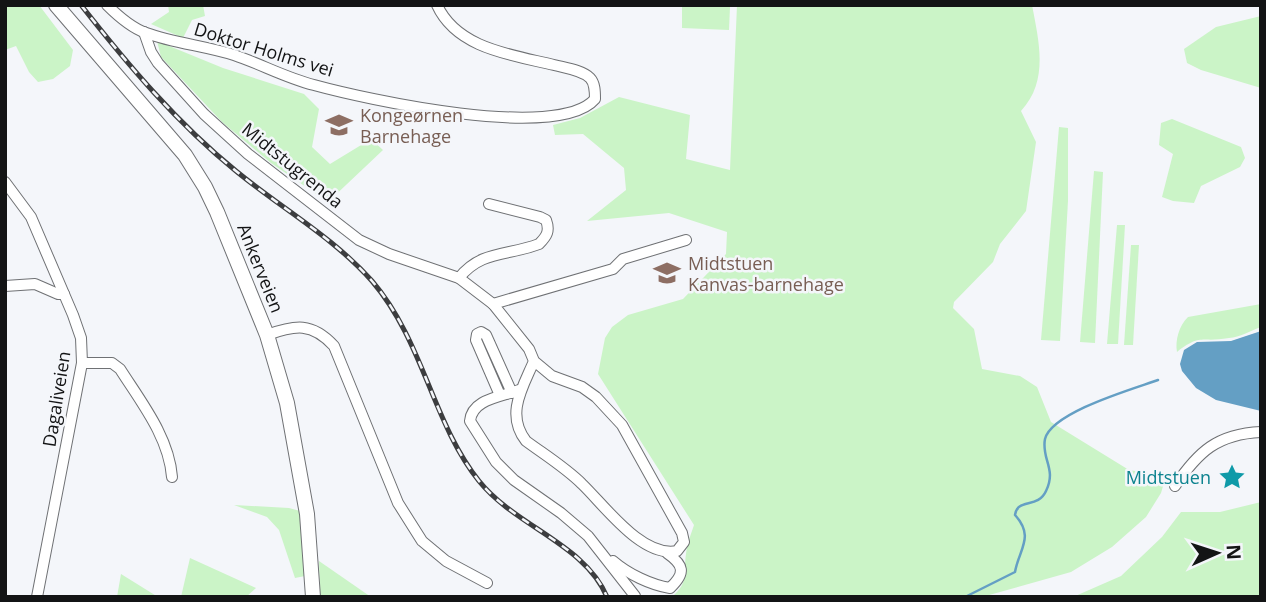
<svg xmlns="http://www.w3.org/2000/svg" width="1266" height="602" font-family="'Open Sans',sans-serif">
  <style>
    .green { fill: #cbf4c7 }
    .water { fill: #649fc4 }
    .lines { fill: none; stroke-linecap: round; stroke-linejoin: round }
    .stream { stroke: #649fc4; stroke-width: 2.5 }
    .minor-casing { stroke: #6f7174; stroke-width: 12 }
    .major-casing { stroke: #6f7174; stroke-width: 16 }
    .minor { stroke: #fff; stroke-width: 10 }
    .major { stroke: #fff; stroke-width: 14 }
    .rail-casing { stroke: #3c3d3f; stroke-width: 5 }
    .rail { stroke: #f4f6fa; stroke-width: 2.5; stroke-dasharray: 8; stroke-linecap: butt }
    .labels { text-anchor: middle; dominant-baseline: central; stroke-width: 5; stroke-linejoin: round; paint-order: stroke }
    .street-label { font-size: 18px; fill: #131415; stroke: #f4f6fa }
    .education-label { font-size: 18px; fill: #785e54; stroke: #f4f6fa; text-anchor: start }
    .culture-label { font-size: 18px; fill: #0d838f; stroke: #f4f6fa; text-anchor: end }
  </style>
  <rect width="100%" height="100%" fill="#f4f6fa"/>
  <!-- green -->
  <g class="green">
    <polygon points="5,5 39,5 73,50 70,66 53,79 38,82 29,72 16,46 5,50"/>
    <polygon points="168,5 203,5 205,16 192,20 183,38 151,24 169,12"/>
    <polygon points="682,5 730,7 729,30 682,28"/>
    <path d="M737,5H1032C1039,42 1049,81 1021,111L1036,142L1026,211L1000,244L993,262L954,302L953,308L974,329L982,369L1020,376L1037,387L1051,422L1129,470L1166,476L1161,493L1146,517L1112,547L1071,572L982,597H672C690,581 683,573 686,554C687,544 691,534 694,525L598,374L605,338L612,327L628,315L683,299L726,254L727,232L669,213L587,221L626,190L624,168L583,134L555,135L553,125L580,118L619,97L690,115L686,159L730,170Z"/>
    <polygon points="1261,16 1261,88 1201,70 1187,63 1184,49 1216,27"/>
    <polygon points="157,41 223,68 304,94 319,109 312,147 330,164 371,139 383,150 328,202 271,163 222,122 161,57"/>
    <polygon points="1172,119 1241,147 1245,158 1240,167 1201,186 1194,203 1173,201 1162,197 1173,154 1159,145 1161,123"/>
    <polygon points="1059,127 1068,128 1068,201 1060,341 1041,340"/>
    <polygon points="1094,171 1103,172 1095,343 1080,342"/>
    <polygon points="1117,225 1125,225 1118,344 1107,344"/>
    <polygon points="1131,245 1139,245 1133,345 1124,345"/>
    <path d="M1261,304V327C1250,331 1240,337 1229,338C1202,343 1201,333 1177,352C1175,340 1179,326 1188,317Z"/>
    <polygon points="1261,502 1261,597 1073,597 1121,576 1162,537 1181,512 1220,512"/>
    <polygon points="234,505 289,508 300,511 305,576 295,578 279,530 267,517"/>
    <polygon points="190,558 256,588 246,597 181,597"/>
    <polygon points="319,561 371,597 320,597"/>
    <polygon points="121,574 158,597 117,597"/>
  </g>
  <!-- water -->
  <polygon class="water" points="1261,331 1261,411 1216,400 1196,388 1182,371 1180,364 1184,350 1197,342 1231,341"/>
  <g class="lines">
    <!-- stream -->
    <path class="stream" d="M965,597L1015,572C1019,549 1035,537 1015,515C1017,498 1038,509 1046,491C1057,469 1041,459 1045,439C1052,412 1133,389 1158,380"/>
    <!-- minor casing -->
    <g class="minor-casing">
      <g id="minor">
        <path d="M107,5C117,15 132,28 146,33C174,43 205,46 234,55C261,64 286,78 314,85C365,99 558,142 595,99C595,92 595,83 590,78C582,70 565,68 554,65C513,55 457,49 437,5"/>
        <path d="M144,32L151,52L158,63L204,114L248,154L359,240L389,254L459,278L493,304L529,349L534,361L552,376L582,387L596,397L622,425L682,533L684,542L677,551C642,558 605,506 582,484C566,468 545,455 526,441C505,414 523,387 534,361"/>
        <polyline points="5,182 31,217 73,315 81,338 82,363 37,597"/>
        <path d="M459,278C481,250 508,256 539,244C547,236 550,231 546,220L540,217L489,204"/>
        <polyline points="5,286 35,284 58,294 64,294"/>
        <polyline points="493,304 613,269 623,259 686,240"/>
        <path d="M267,335C295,325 312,322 334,346L398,503L422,541L446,561L487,583"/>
        <path d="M82,363H112L120,369C141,402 169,437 172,477"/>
        <path d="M519,390C501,397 472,399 470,421L496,462L514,480L561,513L588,536L635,596"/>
        <polyline points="499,393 476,340 477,334 481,332 486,335 512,393"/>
        <path d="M1175,486C1198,452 1217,434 1261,432"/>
        <path d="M613,561C628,574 651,585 670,588C686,573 684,565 667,553"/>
      </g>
    </g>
    <!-- major casing -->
    <g class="major-casing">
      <polyline id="major" points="56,5 185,155 205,187 217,212 267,335 287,403 307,514 313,597"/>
    </g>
    <!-- minor -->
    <use href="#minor" class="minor"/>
    <!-- major -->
    <use href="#major" class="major"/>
    <!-- rail casing -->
    <g class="rail-casing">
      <path id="rail" d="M81,5C128,65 177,123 236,171C281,208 333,237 372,281C424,342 432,422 479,481C516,527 585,544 607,597"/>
    </g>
    <!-- rail -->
    <use href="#rail" class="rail"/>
  </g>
  <!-- icons -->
  <defs>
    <g id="school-bare" transform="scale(2.1)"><path d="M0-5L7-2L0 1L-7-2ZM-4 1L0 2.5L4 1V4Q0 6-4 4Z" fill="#8d6e63" stroke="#f4f6fa" stroke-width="2.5" paint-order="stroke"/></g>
    <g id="sight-bare" transform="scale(2.1)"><path d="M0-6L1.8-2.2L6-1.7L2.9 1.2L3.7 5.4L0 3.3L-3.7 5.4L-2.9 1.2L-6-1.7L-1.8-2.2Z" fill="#0f9aa8" stroke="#f4f6fa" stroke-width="2.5" paint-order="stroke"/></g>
  </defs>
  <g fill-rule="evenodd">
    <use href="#school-bare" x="339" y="125"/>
    <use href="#school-bare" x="667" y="273"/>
    <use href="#sight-bare" x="1232" y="477"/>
  </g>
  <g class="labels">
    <!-- street labels -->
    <g class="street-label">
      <text transform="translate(264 49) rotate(17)">Doktor Holms vei</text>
      <text transform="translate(293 165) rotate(39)">Midtstugrenda</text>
      <text transform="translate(261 268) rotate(68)">Ankerveien</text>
      <text transform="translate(56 399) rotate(-81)">Dagaliveien</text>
    </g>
    <!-- education labels -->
    <g class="education-label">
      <text x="360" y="115">Kongeørnen<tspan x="360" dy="21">Barnehage</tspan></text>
      <text x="688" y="263">Midtstuen<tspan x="688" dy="21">Kanvas-barnehage</tspan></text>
    </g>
    <!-- culture labels -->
    <g class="culture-label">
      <text x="1211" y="477">Midtstuen</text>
    </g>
  </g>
  <!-- border -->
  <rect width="1266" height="602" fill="none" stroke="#131415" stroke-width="14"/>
  <!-- north arrow -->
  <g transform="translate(1217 553) rotate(87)" stroke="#f4f6fa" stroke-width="5" paint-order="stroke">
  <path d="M0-5L12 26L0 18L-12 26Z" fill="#131415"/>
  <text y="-10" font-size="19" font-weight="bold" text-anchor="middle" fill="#131415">N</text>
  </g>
</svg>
